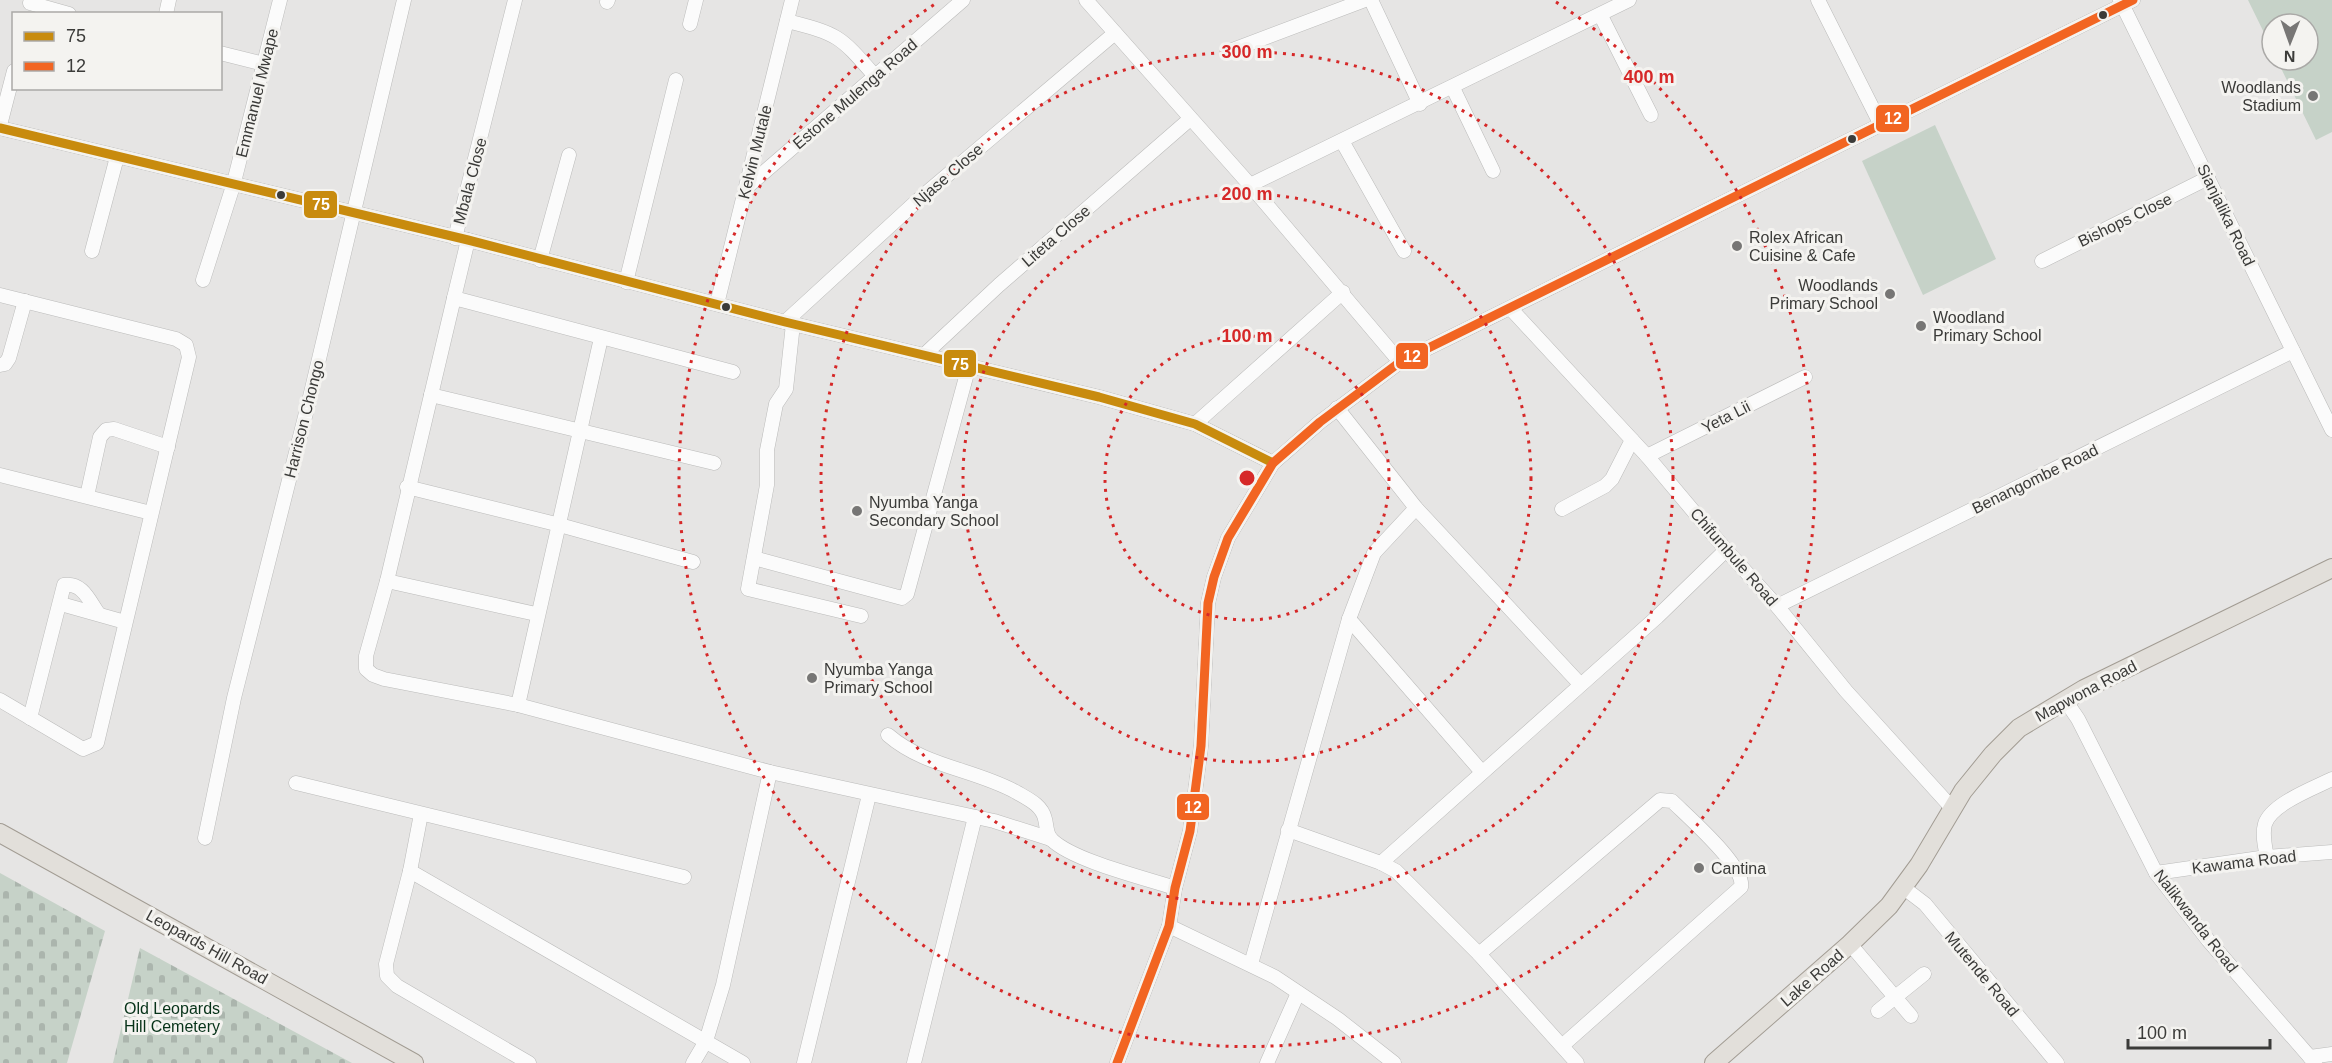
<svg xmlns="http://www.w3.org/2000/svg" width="2332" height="1063" font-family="Helvetica,sans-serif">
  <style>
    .cemetery { fill: url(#cemetery-stones) }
    .pitch { fill: #c6d2c8 }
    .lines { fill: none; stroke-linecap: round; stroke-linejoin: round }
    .minor-casing { stroke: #bbbbba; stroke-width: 15 }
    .major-casing { stroke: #a29c93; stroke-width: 20 }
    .minor { stroke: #fbfbfb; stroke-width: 14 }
    .major { stroke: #e2dfda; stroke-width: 18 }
    .bus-1-casing { stroke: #f4f3f0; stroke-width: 14 }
    .bus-2-casing { stroke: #f4f3f0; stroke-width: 14 }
    .bus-1 { stroke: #c88b0e; stroke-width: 9 }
    .bus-2 { stroke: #f26522; stroke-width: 9 }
    .ring { fill: none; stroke: #d62828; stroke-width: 3; stroke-dasharray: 3 6 }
    .bus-dot { fill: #3b3b39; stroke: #f4f3f0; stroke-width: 2 }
    .poi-dot { fill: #777675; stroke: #f4f3f0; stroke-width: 2 }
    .labels { text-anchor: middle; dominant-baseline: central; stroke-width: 6; stroke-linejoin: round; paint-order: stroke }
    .poi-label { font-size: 16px; fill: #3b3b39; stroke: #f4f3f0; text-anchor: start }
    .street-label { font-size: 16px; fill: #3b3b39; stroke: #f4f3f0 }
    .park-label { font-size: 16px; fill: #063218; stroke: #f4f3f0 }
    .centre { fill: #d62828; stroke: #f4f3f0; stroke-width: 3 }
    .ring-label { font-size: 18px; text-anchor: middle; font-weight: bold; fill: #d62828; stroke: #f4f3f0; stroke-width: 6; stroke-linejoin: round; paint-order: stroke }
    .line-badge { stroke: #f4f3f0; stroke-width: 2 }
    .badge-label { font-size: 16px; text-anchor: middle; font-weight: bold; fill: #fff }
  </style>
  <defs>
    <pattern id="cemetery-stones" width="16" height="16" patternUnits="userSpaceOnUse" patternTransform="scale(1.5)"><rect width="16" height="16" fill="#c6d2c8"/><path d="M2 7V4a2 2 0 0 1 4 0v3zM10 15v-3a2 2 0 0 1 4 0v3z" fill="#abb5ad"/></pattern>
  </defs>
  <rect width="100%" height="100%" fill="#e6e5e4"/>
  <!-- cemetery -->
  <g class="cemetery">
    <polygon points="0,873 105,931 67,1063 0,1063"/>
    <polygon points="140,948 352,1063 113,1063"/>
  </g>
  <!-- pitch -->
  <g class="pitch">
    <polygon points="2248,0 2332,0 2332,132 2316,140 2277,60 2308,60 2308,24 2272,24 2272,49"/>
    <polygon points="1935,125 1996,259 1923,295 1862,161"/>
  </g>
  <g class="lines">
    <!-- minor casing -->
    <g class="minor-casing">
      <g id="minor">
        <polyline points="1086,0 1250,185 1400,362"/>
        <polyline points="1371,0 1420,104"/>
        <polyline points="1818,0 1881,125"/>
        <polyline points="2120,0 2332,430"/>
        <polyline points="607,2 608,0"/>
        <polyline points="30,3 69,14"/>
        <polyline points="166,14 169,0"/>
        <polyline points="1601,16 1651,115"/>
        <path d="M787,21C839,34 840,36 875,76"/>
        <polyline points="690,24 696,0"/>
        <polyline points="1227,52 1365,0"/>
        <polyline points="220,53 264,64"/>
        <polyline points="1453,88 1493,171"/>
        <polyline points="0,125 14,71"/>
        <polyline points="0,128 468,240 785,322 1099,397 1195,424 1273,463"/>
        <polyline points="1342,141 1404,251"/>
        <polyline points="1250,185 1629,0"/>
        <polyline points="747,187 963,0"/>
        <polyline points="455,238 515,0"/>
        <polyline points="92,251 117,157"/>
        <polyline points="540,260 569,155"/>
        <polyline points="2042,261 2208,178"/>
        <polyline points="203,280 233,186 280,0"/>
        <polyline points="626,282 676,80"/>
        <polyline points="0,295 176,339 186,345 189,357 97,743 83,749 0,700"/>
        <polyline points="454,298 468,240"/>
        <polyline points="717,304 792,0"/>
        <polyline points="1511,309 1647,456 1726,550 1777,606 1846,691 1952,808"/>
        <polyline points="785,322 918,200 1115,33"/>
        <polyline points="793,324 786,389 776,404 767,450 767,485 748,589 861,616"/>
        <polyline points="924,355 999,285 1190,119"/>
        <polyline points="0,365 5,364 9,358 25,301"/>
        <polyline points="733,372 454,298 387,581 366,656 366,669 373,675 384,679 518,705 770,772 994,821 1051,839"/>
        <polyline points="431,395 714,463"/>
        <polyline points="1337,408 1416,508 1580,684"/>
        <polyline points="1195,424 1343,292"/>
        <polyline points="1647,456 1805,377"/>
        <polyline points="0,475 151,513"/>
        <polyline points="407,487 556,524 693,562"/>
        <polyline points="87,496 100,437 106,430 114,429 168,447"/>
        <polyline points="1562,509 1605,486 1612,479 1632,440"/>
        <polyline points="754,558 902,598 907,594 969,366"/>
        <polyline points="387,581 536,614"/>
        <polyline points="61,604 125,622"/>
        <polyline points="1777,606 2293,351"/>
        <polyline points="1349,619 1481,771"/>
        <polyline points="2065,700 2078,719 2156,873 2208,940 2315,1063"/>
        <polyline points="518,705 601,338"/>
        <path d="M30,718L64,585C82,582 89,600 98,613"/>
        <path d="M888,735C925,767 974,769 1016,792C1028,799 1042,805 1045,819C1047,826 1046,835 1052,840C1074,861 1145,878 1175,888"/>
        <polyline points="296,783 684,877"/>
        <polyline points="421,814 410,871 386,964 387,976 397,986 529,1063"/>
        <polyline points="1288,830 1381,863 1396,871 1479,954 1577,1063"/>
        <polyline points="205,838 234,698 310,397 404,0"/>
        <path d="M2267,857C2265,847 2262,834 2265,824C2271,804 2314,788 2332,779"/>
        <polyline points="1381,863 1657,617 1726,550"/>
        <polyline points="410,871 743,1063"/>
        <polyline points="2156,873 2267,857 2332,852"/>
        <polyline points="1904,888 1925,904 2057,1063"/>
        <polyline points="1169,926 1275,977 1338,1019 1394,1063"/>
        <polyline points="1850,944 1911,1016"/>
        <path d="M1479,954L1660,800L1672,801C1687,816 1746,867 1741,887L1563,1045"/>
        <polyline points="1251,964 1349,619 1374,553 1416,508"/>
        <polyline points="1878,1011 1924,974"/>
        <polyline points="2310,1057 2332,1054"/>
        <polyline points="693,1063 706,1041 723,985 770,772"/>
        <polyline points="804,1063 869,795"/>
        <polyline points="914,1063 975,817"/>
        <polyline points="1117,1063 1169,926 1175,888 1190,831 1201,746 1208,603 1214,577 1228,538 1273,463 1320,422 1400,362 2133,0"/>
        <polyline points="1267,1063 1298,993"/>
      </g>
    </g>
    <!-- major casing -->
    <g class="major-casing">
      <g id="major">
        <polyline points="0,833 414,1063"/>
        <polyline points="1714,1063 1850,944 1889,906 1919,865 1963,791 1993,754 2019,728 2084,689 2332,568"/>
      </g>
    </g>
    <!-- minor -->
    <use href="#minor" class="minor"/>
    <!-- major -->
    <use href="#major" class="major"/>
    <!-- bus-1 casing -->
    <g class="bus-1-casing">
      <polyline id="bus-1" points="0,128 468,240 785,322 1099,397 1195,424 1273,463"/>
    </g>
    <!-- bus-2 casing -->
    <g class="bus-2-casing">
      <polyline id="bus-2" points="1117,1063 1169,926 1175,888 1190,831 1201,746 1208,603 1214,577 1228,538 1273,463 1320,422 1400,362 2133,0"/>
    </g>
    <!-- bus-1 -->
    <use href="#bus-1" class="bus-1"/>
    <!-- bus-2 -->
    <use href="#bus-2" class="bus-2"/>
  </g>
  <!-- distance rings -->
  <g class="ring">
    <circle cx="1247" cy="478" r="142"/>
    <circle cx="1247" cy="478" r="284"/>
    <circle cx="1247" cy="478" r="426"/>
    <path d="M1556 2A568 568 0 1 1 938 2"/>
  </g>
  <!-- markers -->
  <g class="bus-dot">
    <circle cx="2103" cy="15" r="5"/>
    <circle cx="1852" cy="139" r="5"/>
    <circle cx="281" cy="195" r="5"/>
    <circle cx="726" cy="307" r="5"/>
  </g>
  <g class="poi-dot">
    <circle cx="2313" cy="96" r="6"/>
    <circle cx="1737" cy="246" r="6"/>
    <circle cx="1890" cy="294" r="6"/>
    <circle cx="1921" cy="326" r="6"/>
    <circle cx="857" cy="511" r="6"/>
    <circle cx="812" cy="678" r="6"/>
    <circle cx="1699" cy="868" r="6"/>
  </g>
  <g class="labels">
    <!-- poi labels -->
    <g class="poi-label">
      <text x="2301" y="87" text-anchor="end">Woodlands<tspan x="2301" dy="18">Stadium</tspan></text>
      <text x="1749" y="237">Rolex African<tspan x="1749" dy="18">Cuisine &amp; Cafe</tspan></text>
      <text x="1878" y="285" text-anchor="end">Woodlands<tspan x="1878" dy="18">Primary School</tspan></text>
      <text x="1933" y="317">Woodland<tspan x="1933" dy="18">Primary School</tspan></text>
      <text x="869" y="502">Nyumba Yanga<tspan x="869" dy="18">Secondary School</tspan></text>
      <text x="824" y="669">Nyumba Yanga<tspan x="824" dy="18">Primary School</tspan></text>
      <text x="1711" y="868">Cantina</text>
    </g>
    <!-- street labels -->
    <g class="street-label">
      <text transform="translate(257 93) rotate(-76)">Emmanuel Mwape</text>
      <text transform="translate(855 94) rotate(-41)">Estone Mulenga Road</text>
      <text transform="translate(755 152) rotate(-76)">Kelvin Mutale</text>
      <text transform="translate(948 175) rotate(-41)">Njase Close</text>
      <text transform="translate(470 181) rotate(-75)">Mbala Close</text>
      <text transform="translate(2226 215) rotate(64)">Sianjalika Road</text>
      <text transform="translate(2125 220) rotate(-26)">Bishops Close</text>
      <text transform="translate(1056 236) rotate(-41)">Liteta Close</text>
      <text transform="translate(1726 417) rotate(-27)">Yeta Lii</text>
      <text transform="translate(304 419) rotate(-76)">Harrison Chongo</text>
      <text transform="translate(2035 479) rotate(-26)">Benangombe Road</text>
      <text transform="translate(1734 557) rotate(49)">Chifumbule Road</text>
      <text transform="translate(2086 691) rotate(-28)">Mapwona Road</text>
      <text transform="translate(2244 862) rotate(-7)">Kawama Road</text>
      <text transform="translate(2196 921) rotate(52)">Nalikwanda Road</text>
      <text transform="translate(207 947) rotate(29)">Leopards Hill Road</text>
      <text transform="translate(1982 974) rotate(50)">Mutende Road</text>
      <text transform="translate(1812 978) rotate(-41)">Lake Road</text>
    </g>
    <!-- park labels -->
    <g class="park-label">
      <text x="172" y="1008">Old Leopards<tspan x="172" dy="18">Hill Cemetery</tspan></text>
    </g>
  </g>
  <circle cx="1247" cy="478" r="9" class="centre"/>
  <g class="ring-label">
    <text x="1247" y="58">300 m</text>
    <text x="1649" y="83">400 m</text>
    <text x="1247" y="200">200 m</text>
    <text x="1247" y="342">100 m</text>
  </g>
  <g class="line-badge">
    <rect x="1875" y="104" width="35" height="29" rx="6" fill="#f26522"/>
    <rect x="303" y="190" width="35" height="29" rx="6" fill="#c88b0e"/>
    <rect x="1395" y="342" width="34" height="28" rx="6" fill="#f26522"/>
    <rect x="943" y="349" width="34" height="29" rx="6" fill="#c88b0e"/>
    <rect x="1176" y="793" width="34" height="28" rx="6" fill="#f26522"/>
  </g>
  <g class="badge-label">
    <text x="1893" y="124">12</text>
    <text x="321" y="210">75</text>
    <text x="1412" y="362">12</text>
    <text x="960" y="370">75</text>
    <text x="1193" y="813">12</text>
  </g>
  <!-- legend -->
  <rect x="12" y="12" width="210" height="78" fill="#f4f3f0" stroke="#aaa9a7" stroke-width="1.5"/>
  <rect x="24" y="32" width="30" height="9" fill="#c88b0e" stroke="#aaa9a7" stroke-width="1.5"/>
  <text x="66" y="42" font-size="18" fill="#3b3b39">75</text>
  <rect x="24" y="62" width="30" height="9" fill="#f26522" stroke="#aaa9a7" stroke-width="1.5"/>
  <text x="66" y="72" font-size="18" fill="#3b3b39">12</text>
  <!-- north arrow -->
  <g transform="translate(2290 42) rotate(181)"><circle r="28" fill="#f4f3f0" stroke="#aaa9a7" stroke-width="1.5"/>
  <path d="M0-4.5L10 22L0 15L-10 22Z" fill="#777675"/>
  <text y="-9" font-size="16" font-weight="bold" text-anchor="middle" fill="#3b3b39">N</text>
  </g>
  <!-- scale -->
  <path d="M2128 1039v9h142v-9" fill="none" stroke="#3b3b39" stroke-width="3"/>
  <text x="2137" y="1039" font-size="18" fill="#3b3b39" stroke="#f4f3f0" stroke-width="4.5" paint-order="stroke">100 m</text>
</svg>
